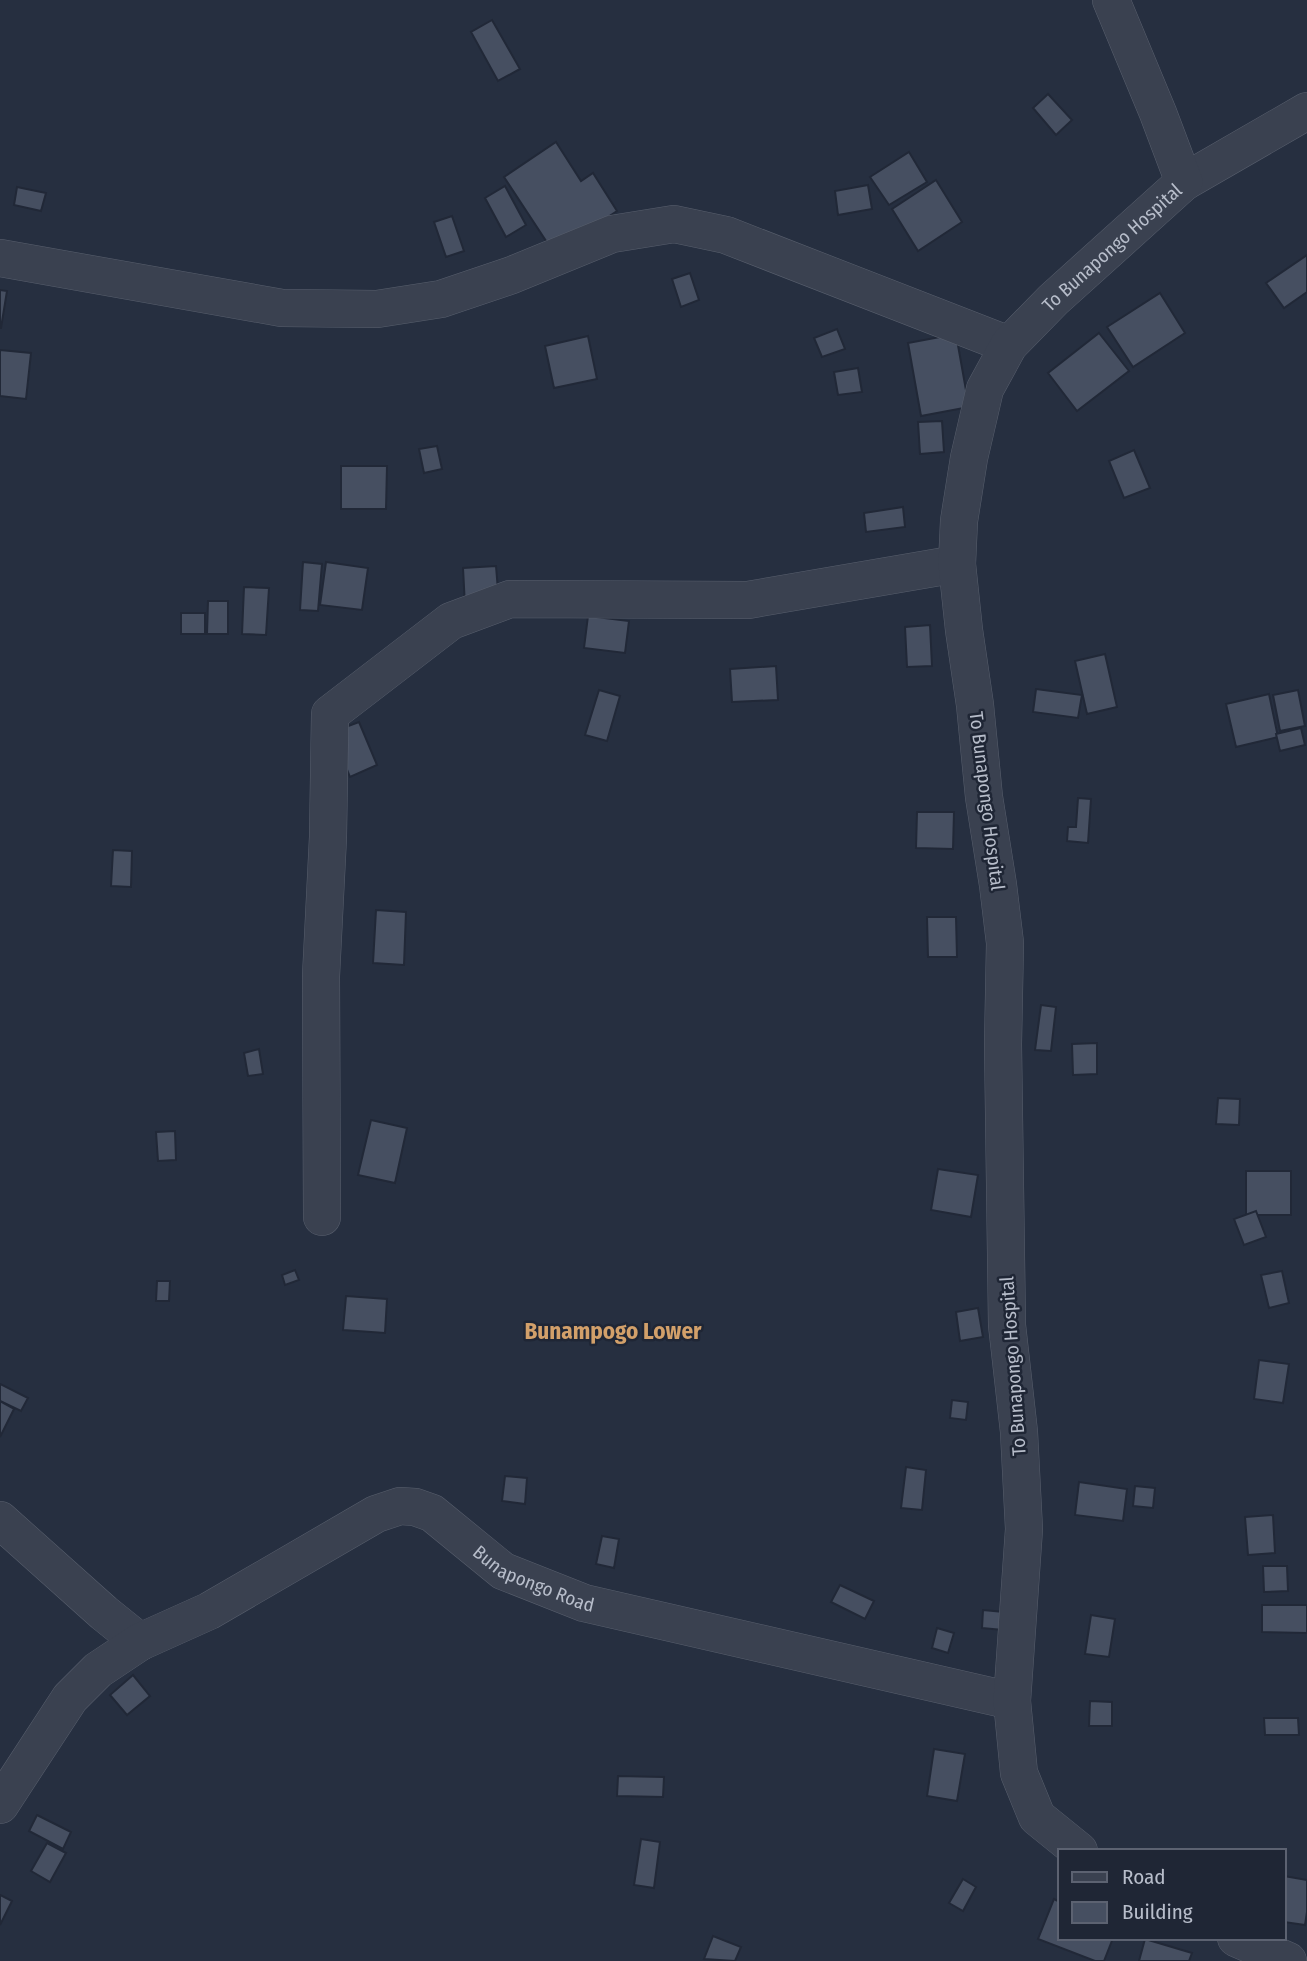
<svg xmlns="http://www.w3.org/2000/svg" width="1307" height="1961" font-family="'Fira Sans Condensed',sans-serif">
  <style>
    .building { fill: #464f61; stroke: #212837; stroke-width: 2 }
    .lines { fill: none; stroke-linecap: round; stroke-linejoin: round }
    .minor-casing { stroke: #585f6d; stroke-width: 38 }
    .minor { stroke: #3a4150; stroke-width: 37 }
    .labels { text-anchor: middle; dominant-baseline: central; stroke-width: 5; stroke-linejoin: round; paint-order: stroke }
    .street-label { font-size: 19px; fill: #b7bdca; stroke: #1f2635 }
    .quarter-label { font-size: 23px; font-weight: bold; fill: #d2a06a; stroke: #1f2635 }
  </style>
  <rect width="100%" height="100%" fill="#262f40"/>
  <!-- building -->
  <g class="building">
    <polygon points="492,20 520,69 498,81 471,32"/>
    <polygon points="1048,94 1072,120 1056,135 1033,108"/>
    <polygon points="556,142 581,181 593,173 617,211 554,253 504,177"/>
    <polygon points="909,152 927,182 889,205 870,177"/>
    <polygon points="936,180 962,222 918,251 892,209"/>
    <polygon points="868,185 872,209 838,215 835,191"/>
    <polygon points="505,186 526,225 506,237 485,198"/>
    <polygon points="17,187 46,193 41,211 14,205"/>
    <polygon points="452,216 464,251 446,257 434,222"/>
    <polygon points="1307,255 1307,292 1284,308 1266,283"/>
    <polygon points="690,273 699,300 681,307 672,279"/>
    <polygon points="0,290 7,291 1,328 0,328"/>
    <polygon points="1160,293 1185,333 1133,367 1107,327"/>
    <polygon points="837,329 845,349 822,357 814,338"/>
    <polygon points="1099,333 1129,371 1077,411 1048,373"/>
    <polygon points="956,334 969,407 921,416 908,343"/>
    <polygon points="588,336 597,379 554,388 545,346"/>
    <polygon points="0,350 31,353 26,399 0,396"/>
    <polygon points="858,368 862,392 838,395 834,372"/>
    <polygon points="942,421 944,452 920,454 918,422"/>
    <polygon points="437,446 442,469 424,473 419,449"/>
    <polygon points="1134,450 1150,488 1124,498 1109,461"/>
    <polygon points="341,466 387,466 386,509 341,509"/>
    <polygon points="903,507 905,527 866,532 864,513"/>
    <polygon points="303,562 322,564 318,611 300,610"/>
    <polygon points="326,562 368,568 362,610 320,605"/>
    <polygon points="496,566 499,603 465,606 463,568"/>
    <polygon points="244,587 269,588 266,635 242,634"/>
    <polygon points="208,601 228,601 228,634 207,634"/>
    <rect x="181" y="613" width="24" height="21"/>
    <polygon points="588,616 629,621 625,653 584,648"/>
    <polygon points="930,625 932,666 907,667 905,627"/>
    <polygon points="1105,654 1117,707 1087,714 1075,661"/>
    <polygon points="776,666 778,700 732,702 730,669"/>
    <polygon points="1036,689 1082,695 1078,718 1033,712"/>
    <polygon points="599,690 620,696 607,741 585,735"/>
    <polygon points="1298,690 1305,726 1280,731 1273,695"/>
    <polygon points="1269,694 1278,737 1236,747 1226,704"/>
    <polygon points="359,722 377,765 350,777 332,732"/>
    <polygon points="1301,728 1305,745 1280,751 1276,734"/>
    <polygon points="1078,798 1091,799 1088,843 1067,841 1068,827 1076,827"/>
    <polygon points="917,812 954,812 953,849 916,848"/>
    <polygon points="113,850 132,851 131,887 111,886"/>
    <polygon points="376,910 406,912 404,965 373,963"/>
    <polygon points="927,917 956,917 957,957 928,957"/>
    <polygon points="1041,1005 1056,1007 1051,1051 1035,1050"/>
    <polygon points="1097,1043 1097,1074 1073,1075 1072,1044"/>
    <polygon points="259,1049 263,1074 248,1076 244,1053"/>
    <polygon points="1218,1098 1240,1099 1239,1125 1216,1124"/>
    <polygon points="371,1120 407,1128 395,1183 358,1175"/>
    <polygon points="175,1131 176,1160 158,1161 156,1132"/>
    <polygon points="938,1169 978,1175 971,1217 931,1210"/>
    <rect x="1246" y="1171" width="45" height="44"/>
    <polygon points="1256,1211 1266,1237 1244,1245 1234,1219"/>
    <polygon points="295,1270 299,1280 285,1285 282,1275"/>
    <polygon points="1282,1271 1289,1303 1269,1308 1261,1275"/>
    <polygon points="157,1281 170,1281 169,1301 156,1301"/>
    <polygon points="346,1296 387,1299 385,1333 343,1330"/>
    <polygon points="978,1308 983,1337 960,1341 956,1312"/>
    <polygon points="1259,1360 1289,1364 1283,1403 1254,1399"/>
    <polygon points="0,1384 28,1398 21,1411 0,1401"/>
    <polygon points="952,1400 968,1402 966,1420 950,1418"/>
    <polygon points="0,1401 14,1409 0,1437"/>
    <polygon points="906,1467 926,1470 922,1510 901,1508"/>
    <polygon points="505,1476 527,1478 525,1504 502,1501"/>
    <polygon points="1079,1482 1127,1489 1123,1521 1075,1515"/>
    <polygon points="1135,1486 1155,1488 1153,1508 1133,1506"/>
    <polygon points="1273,1515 1275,1553 1248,1555 1245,1517"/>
    <polygon points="602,1536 619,1539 614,1568 596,1564"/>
    <polygon points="1263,1566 1287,1566 1288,1591 1264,1592"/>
    <polygon points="840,1585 874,1601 865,1619 831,1602"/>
    <polygon points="1262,1605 1307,1605 1307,1633 1262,1632"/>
    <polygon points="983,1610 1004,1612 1003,1630 982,1628"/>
    <polygon points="1091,1615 1115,1619 1109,1657 1085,1654"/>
    <polygon points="937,1628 954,1633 948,1653 932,1648"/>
    <polygon points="133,1675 150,1696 127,1715 110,1695"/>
    <polygon points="1090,1701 1112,1702 1112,1726 1089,1726"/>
    <polygon points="1264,1718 1298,1718 1299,1735 1265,1735"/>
    <polygon points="934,1749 965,1754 957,1801 927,1796"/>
    <polygon points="618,1776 664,1777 663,1797 617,1796"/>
    <polygon points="37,1815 71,1832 63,1849 29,1831"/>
    <polygon points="641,1839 660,1842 654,1888 634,1885"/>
    <polygon points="47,1843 66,1853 50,1882 31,1871"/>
    <polygon points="1284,1876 1307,1880 1307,1912 1305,1925 1284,1922"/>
    <polygon points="963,1879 976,1887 963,1911 949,1903"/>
    <polygon points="0,1895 12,1901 0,1925"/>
    <polygon points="1054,1899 1060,1902 1060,1938 1113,1938 1104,1961 1095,1961 1038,1939"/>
    <polygon points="713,1936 741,1947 735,1961 704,1959"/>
    <polygon points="1145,1939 1192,1953 1189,1961 1139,1961"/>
  </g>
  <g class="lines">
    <!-- minor casing -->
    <g class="minor-casing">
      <g id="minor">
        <polyline points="1184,182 1307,111"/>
        <polyline points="0,258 282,308 377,309 441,299 512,275 612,234 674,224 726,235 1009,345"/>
        <polyline points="322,1217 321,976 328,837 330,714 451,621 510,599 748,600 957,564"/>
        <polyline points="0,1520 104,1613 140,1642"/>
        <path id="s1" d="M0,1805L70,1698L98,1670L140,1642L209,1611L376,1514L400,1506L415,1507L432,1513L503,1571L584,1603L1012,1701"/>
        <path id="s2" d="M1079,1851L1037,1817L1019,1773L1012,1701L1024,1529L1019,1432L1007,1325L1003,1044L1005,943L998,885L984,797L975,705L964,630L957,564L959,521L969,458L985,389L1009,345L1053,300L1184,182L1158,113L1111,0"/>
        <polyline points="1236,1938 1288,1961"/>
      </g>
    </g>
    <!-- minor -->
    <use href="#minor" class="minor"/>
  </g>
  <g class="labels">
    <!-- street labels -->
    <g class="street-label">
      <text stroke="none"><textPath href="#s2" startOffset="1685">To Bunapongo Hospital</textPath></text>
      <text transform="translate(987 801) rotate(83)">To Bunapongo Hospital</text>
      <text transform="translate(1013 1366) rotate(-94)">To Bunapongo Hospital</text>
      <text stroke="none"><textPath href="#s1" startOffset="668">Bunapongo Road</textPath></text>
    </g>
    <!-- quarter labels -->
    <g class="quarter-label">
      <text x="613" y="1331">Bunampogo Lower</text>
    </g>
  </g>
  <!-- legend -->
  <rect x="1058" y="1849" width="228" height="91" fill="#1f2635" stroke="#5c6271" stroke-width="2"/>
  <rect x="1072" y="1872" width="35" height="10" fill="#3a4150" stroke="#5c6271" stroke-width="2"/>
  <text x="1122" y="1884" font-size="21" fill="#b7bdca">Road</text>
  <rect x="1072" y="1902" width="35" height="21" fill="#464f61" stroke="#5c6271" stroke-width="2"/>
  <text x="1122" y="1919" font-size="21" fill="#b7bdca">Building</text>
</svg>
